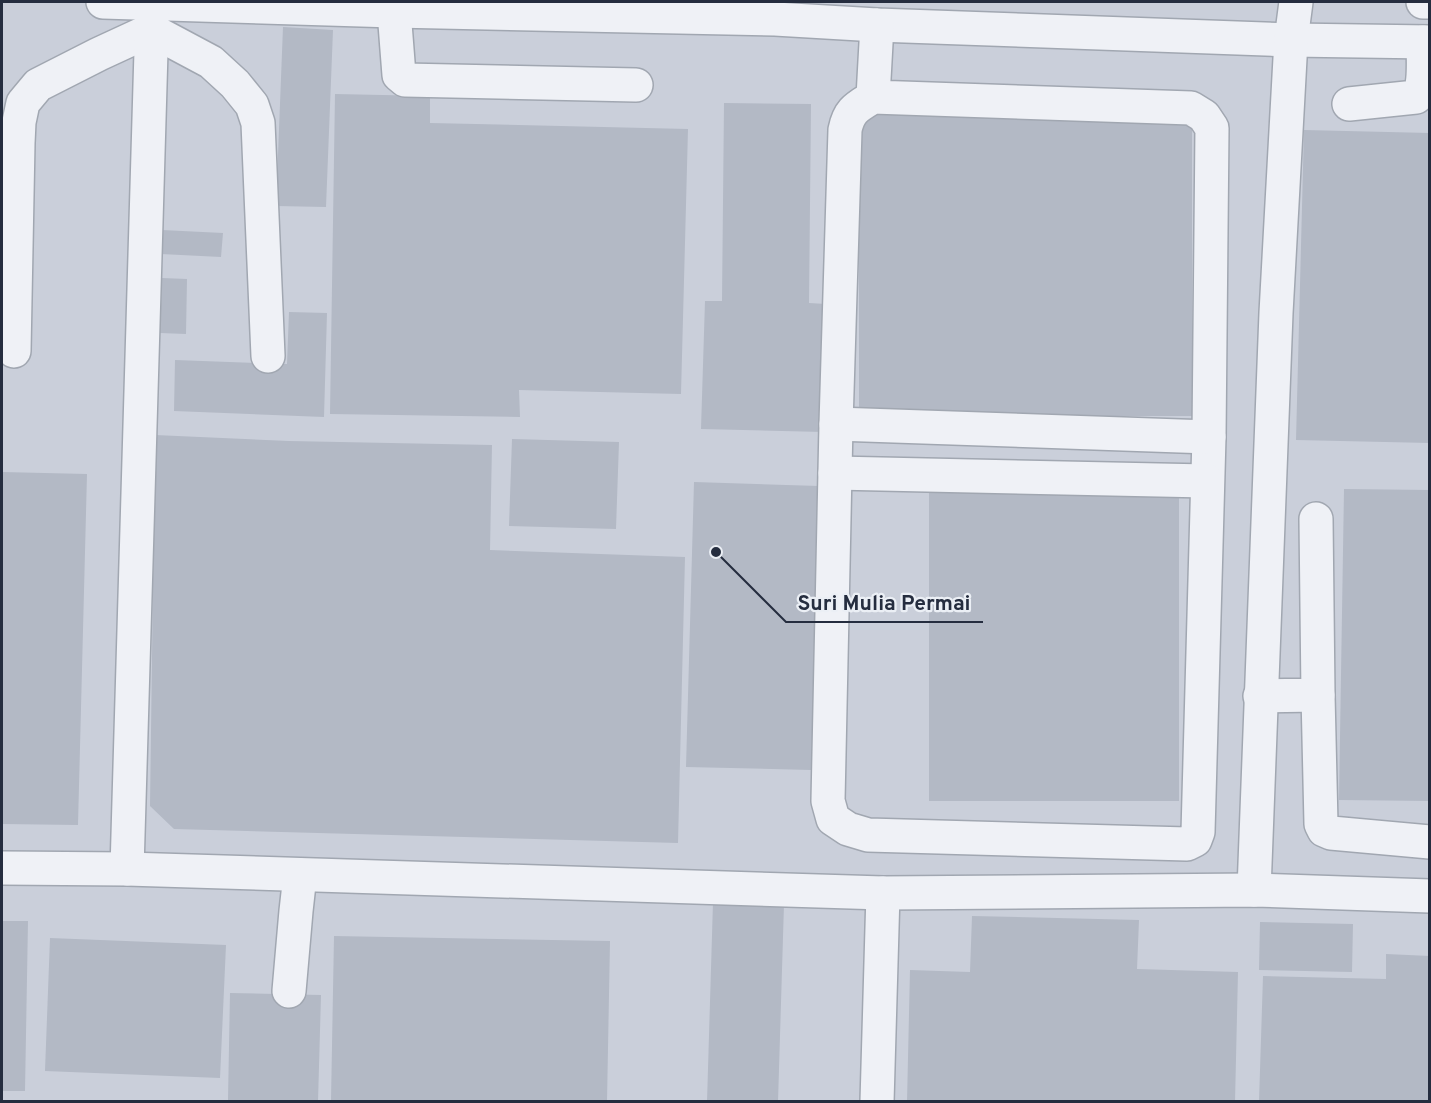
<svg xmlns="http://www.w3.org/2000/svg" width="1431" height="1103" font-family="Overpass,sans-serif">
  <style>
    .built { fill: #cacfda }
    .building { fill: #b3b9c5 }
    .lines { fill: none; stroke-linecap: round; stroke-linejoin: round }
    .minor-casing { stroke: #a1a7b1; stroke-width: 36 }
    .minor { stroke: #eff1f6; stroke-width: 33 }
    .leader { fill: none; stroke: #252d3f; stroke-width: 2 }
    .callout-dot { fill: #252d3f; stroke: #ebeff5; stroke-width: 2 }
    .callout-label { font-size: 21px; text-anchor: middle; font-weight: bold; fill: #252d3f; stroke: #ebeff5; stroke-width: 4.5; stroke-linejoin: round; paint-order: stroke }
  </style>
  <rect width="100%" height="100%" fill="#dce0e7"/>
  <!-- built -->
  <rect class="built" x="2" y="2" width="1427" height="1099"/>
  <!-- building -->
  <g class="building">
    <polygon points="283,27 333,30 326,207 276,206"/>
    <polygon points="335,94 430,96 430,123 688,129 681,394 519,390 520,417 330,414"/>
    <polygon points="724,103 811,104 809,303 826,304 823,432 701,429 705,301 722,301"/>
    <rect x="859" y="112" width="333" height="304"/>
    <polygon points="1304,130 1430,133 1430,443 1296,440"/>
    <polygon points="162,230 223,233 221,257 161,254"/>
    <polygon points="162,278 187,279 186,334 160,333"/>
    <polygon points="289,312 327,313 324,417 174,411 175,360 287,364"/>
    <polygon points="155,435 289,441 492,445 490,550 685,557 678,843 174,829 150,806"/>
    <polygon points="512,439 619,442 616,529 509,526"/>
    <polygon points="2,472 87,474 78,825 2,824"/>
    <polygon points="694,482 819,486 811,770 686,767"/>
    <rect x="929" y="484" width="250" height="317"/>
    <polygon points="1344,489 1430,490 1430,801 1339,800"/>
    <polygon points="713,902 784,904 778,1102 707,1102"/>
    <polygon points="972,916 1139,920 1137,969 1238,972 1235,1102 907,1102 910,970 970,972"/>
    <polygon points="2,921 28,921 25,1091 2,1091"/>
    <polygon points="1260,922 1353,924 1352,972 1259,970"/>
    <polygon points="334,936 610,941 607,1102 331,1101"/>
    <polygon points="50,938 226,945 220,1078 45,1071"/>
    <polygon points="1386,954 1430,956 1430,1037 1428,1102 1259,1102 1263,976 1386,979"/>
    <polygon points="230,993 321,995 318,1102 228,1100"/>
  </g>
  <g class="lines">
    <!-- minor casing -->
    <g class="minor-casing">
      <g id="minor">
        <polyline points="103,2 394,11 775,19 877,25 1291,40 1430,42"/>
        <polyline points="1423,2 1430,2"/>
        <polyline points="394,11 399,75 405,80 636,85"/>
        <path d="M873,97L1191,108L1204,116L1212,128L1209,437L1198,832L1195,840L1187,844L868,835L848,829L833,819L828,801L836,424L845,130C849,110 857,107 873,97L877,25"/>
        <path d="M1349,104L1416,97C1426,87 1423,57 1423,42"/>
        <polyline points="14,351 18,143 19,122 23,103 38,85 99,54 151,30 211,62 235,84 252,105 258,123 268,356"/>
        <polyline points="836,424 1209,437"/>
        <polyline points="835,473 1207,481"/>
        <polyline points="1318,695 1321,824 1324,830 1331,833 1430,842"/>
        <polyline points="1260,696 1318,695 1316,519"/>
        <polyline points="2,868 127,869 883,893 1254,890 1430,896"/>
        <polyline points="127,869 152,17 151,2"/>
        <polyline points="1254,890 1276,313 1291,40 1296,2"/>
        <polyline points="289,991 296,911 300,875"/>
        <polyline points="877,1102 883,893"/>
      </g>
    </g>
    <!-- minor -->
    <use href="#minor" class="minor"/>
  </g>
  <!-- callouts -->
  <path class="leader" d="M716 552L786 622H983"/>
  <circle class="callout-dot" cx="716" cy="552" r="6"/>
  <g class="callout-label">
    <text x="884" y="610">Suri Mulia Permai</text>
  </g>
  <!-- border -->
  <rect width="1431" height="1103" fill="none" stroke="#252d3f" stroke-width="6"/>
</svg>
